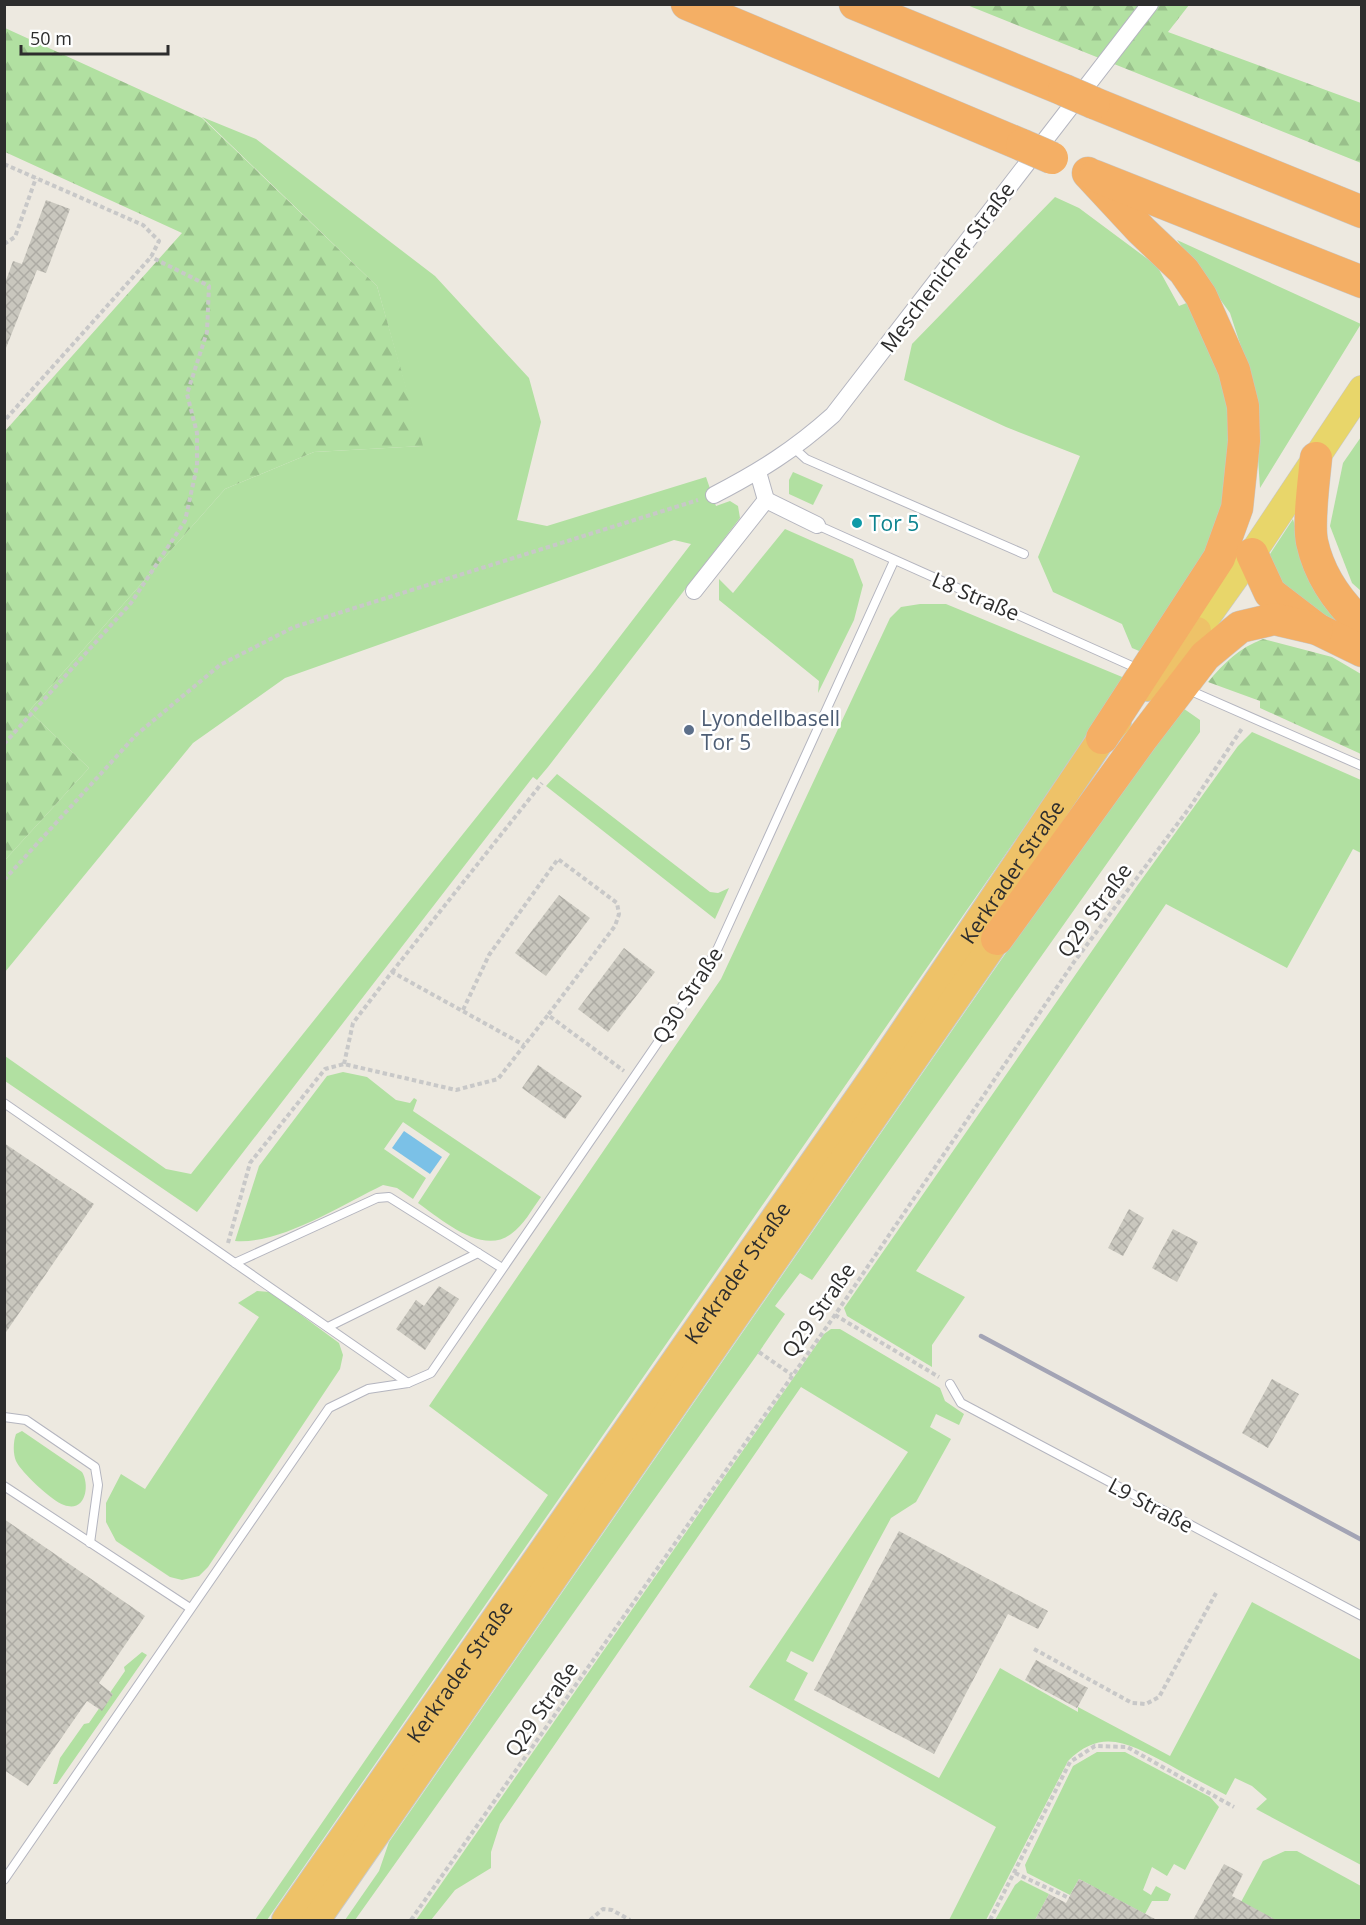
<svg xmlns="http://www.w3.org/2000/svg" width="1366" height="1925" font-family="'Open Sans',sans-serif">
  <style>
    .grass { fill: #b1e0a1 }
    .forest { fill: url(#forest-firs) }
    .water { fill: #7bc1e7 }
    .building { fill: url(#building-cross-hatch) }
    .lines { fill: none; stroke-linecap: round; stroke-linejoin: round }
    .service-casing { stroke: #b4b5bf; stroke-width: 10 }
    .minor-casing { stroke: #b4b5bf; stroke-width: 18 }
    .primary-casing { stroke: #c8c8c8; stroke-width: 28 }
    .trunk-casing { stroke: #c8c8c8; stroke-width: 30 }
    .motorway-casing { stroke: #c8c8c8; stroke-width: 33 }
    .path { stroke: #c8c8c8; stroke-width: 4; stroke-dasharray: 4.5 3; stroke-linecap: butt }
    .service { stroke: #fff; stroke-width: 8 }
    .minor { stroke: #fff; stroke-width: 16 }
    .primary { stroke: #e8d66a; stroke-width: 27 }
    .trunk { stroke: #eec268; stroke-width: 28 }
    .motorway { stroke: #f4af65; stroke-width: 32 }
    .rail { stroke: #a3a4b5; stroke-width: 4.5 }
    .motorway-bridge-casing { stroke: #c8c8c8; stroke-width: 33; stroke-linecap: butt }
    .motorway-bridge { stroke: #f4af65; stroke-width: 32 }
    .culture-dot { fill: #0f9aa8; stroke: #fff; stroke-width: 2 }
    .service-dot { fill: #5c6f8a; stroke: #fff; stroke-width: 2 }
    .labels { text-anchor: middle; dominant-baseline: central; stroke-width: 5; stroke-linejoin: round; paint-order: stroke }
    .street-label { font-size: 21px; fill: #2d2d2d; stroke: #fff }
    .culture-label { font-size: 21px; fill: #0d838f; stroke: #fff; text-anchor: start }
    .service-label { font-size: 21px; fill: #4e5e75; stroke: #fff; text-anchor: start }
  </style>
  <defs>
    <pattern id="forest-firs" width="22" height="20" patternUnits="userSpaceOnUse" patternTransform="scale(1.5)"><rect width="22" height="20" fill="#b1e0a1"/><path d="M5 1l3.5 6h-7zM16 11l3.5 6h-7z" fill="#99c08b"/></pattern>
    <pattern id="building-cross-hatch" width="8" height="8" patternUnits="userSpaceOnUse" patternTransform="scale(1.5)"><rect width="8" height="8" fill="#c9c7be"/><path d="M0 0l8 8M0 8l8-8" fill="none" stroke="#adaba4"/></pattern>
  </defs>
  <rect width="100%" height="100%" fill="#ede9e0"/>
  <!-- grass -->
  <g class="grass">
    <polygon points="202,117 256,139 435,276 529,378 541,422 517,520 547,526 706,477 716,506 730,501 738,506 740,518 548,767 537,780 533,777 197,1212 5,1081 5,1056 166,1169 191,1174 595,669 691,544 674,540 285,678 193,743 5,972 5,860 89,768 29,711 225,489 314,452 422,446 377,286"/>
    <polygon points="1055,197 1079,208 1157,266 1179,306 1189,302 1227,383 1233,463 1212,545 1144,653 1132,648 1122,624 1053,592 1038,557 1080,456 1006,427 904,380 912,344"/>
    <polygon points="1177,240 1361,324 1260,488 1253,384 1230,313"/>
    <polygon points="1361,437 1361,591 1352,583 1330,526 1343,463"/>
    <polygon points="793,472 823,485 813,505 789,494 789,480"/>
    <polygon points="1293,519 1296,530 1345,627 1297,605 1266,560"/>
    <polygon points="785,529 853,559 863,585 854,620 818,693 819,681 719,600 719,579 733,593"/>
    <polygon points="920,604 946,604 1127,679 267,1920 255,1920 548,1495 429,1406 721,979 890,618 901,607"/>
    <polygon points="1180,706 1200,720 1200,732 812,1280 800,1273 775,1306 785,1314 759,1352 355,1920 345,1920 379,1871 389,1842 1164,725"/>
    <polygon points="1252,732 1361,780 1361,853 1353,849 1287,968 1166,904 916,1271 965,1297 932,1345 932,1367 847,1316 844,1308 1137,886 1238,746"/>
    <polygon points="557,774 710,892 718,893 729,888 715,919 546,786"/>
    <path d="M343,1072L367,1077L396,1100L410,1103L414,1098L417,1100L413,1111L541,1197C532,1209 524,1225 511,1234C482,1256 441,1219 418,1203L450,1154L403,1122L384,1149L426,1178L413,1199L397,1188L383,1185C342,1205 279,1245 235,1241L259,1166L327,1076Z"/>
    <polygon points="257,1291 270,1292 339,1343 343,1355 340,1369 208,1567 199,1576 182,1580 170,1577 116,1541 106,1522 106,1503 121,1474 145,1489 259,1317 238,1303"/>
    <path d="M831,1329H840L940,1388L945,1401L964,1414L959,1425L936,1414L930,1427L951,1439L916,1502L891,1518L813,1662L791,1651L786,1661L808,1673L794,1700L939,1778L1000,1668L1078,1712V1707L1170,1756L1252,1602L1361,1660V1865L1256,1809L1267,1799L1252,1786L1235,1778L1226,1795C1207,1785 1187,1775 1168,1764C1131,1745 1103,1726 1068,1761L986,1920H949L996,1827L749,1687L908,1452L801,1387L500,1824L491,1852V1868L455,1890L431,1920H416L824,1334Z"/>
    <path d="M22,1431L82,1472C90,1485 86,1513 64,1505C52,1501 21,1472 16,1461C13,1454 13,1442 16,1434Z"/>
    <polygon points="142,1652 147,1655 57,1784 53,1784 60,1758 84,1724 89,1723 125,1671 124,1667"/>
    <polygon points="1097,1752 1125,1752 1210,1797 1219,1807 1185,1870 1174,1864 1167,1876 1152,1867 1143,1890 1151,1895 1156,1886 1171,1894 1168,1901 1152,1901 1145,1914 1079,1879 1070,1895 1027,1873 1025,1865 1073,1766"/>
    <polygon points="1285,1851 1297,1851 1361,1886 1361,1920 1276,1920 1241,1902 1263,1861"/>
    <polygon points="1021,1880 1049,1894 1035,1920 995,1920 1015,1885"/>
  </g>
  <!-- forest -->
  <g class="forest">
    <polygon points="967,5 1189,5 1168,32 1361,103 1361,163"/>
    <polygon points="5,28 202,118 377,286 423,446 314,452 225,489 29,711 89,768 5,860 5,431 182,233 5,152"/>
    <path d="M1263,639L1332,657L1361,674V754L1260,708V701L1208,682C1224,663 1239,648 1263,639Z"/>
  </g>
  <!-- water -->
  <polygon class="water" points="404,1131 442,1157 430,1174 392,1148"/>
  <!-- building -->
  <g class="building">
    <polygon points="46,200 70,209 46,273 37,270 4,353 4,286 13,261 22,264"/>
    <polygon points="559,895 590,918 546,976 515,953"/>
    <polygon points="624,948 655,972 608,1032 578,1009"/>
    <polygon points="538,1065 582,1096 565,1119 522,1088"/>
    <polygon points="4,1143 94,1204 4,1335"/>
    <polygon points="1129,1209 1144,1218 1123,1256 1108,1248"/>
    <polygon points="1173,1229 1198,1242 1177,1282 1152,1268"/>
    <polygon points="439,1286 459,1299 425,1350 396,1329 416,1300 424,1306"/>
    <polygon points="1272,1379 1299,1394 1268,1448 1242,1433"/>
    <polygon points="4,1519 145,1616 99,1683 113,1694 102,1711 87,1701 28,1786 4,1770"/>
    <polygon points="899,1531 1048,1611 1038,1629 1008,1614 934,1754 814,1690"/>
    <polygon points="1036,1660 1088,1688 1077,1708 1025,1680"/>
    <polygon points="1224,1864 1243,1874 1232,1896 1276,1920 1193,1920"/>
    <polygon points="1079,1879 1157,1920 1035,1920 1049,1894 1066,1903"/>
  </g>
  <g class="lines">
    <!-- service casing -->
    <g class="service-casing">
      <g id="service">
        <polyline points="795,449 806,459 1024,554"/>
        <polyline points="817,525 1134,667"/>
        <polyline points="1191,691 1362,766"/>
        <polyline points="4,1103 408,1383"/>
        <polyline points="235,1263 377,1198 389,1197 502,1268"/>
        <polyline points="328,1327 478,1253"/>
        <polyline points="950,1384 961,1403 1362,1616"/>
        <polyline points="4,1417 26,1420 95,1467 98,1485 90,1543"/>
        <polyline points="4,1486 190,1608"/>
        <polyline points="4,1880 329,1408 368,1389 408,1383 431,1373 676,1016 717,950 894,561"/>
      </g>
    </g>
    <!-- minor casing -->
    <g class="minor-casing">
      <g id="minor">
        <path d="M714,495C760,471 794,450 833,415L1150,4"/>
        <polyline points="766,500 817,525"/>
        <polyline points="694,591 766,500 758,472"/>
      </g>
    </g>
    <!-- primary casing -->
    <g class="primary-casing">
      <polyline id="primary" points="1197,631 1252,554 1362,389"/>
    </g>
    <!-- trunk casing -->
    <g class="trunk-casing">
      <g id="trunk">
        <polyline points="1147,687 1197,631"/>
        <path id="s1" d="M286,1920L877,1072L1102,738L1117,722"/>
        <polyline points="316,1920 1010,920"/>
      </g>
    </g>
    <!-- motorway casing -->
    <g class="motorway-casing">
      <g id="motorway">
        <polyline points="687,4 1022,145"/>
        <polyline points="855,4 1064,90"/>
        <polyline points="1094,103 1362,212"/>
        <polyline points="1088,173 1141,230 1184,271 1201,296 1234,370 1243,406 1244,441 1237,508 1219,558 1102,738"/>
        <polyline points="1095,176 1362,282"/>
        <path d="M1316,458C1314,480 1308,522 1312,542C1319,574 1338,602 1362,624"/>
        <polyline points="1252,554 1270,593 1317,629 1362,651"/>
        <polyline points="997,939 1143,737 1205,656 1240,627 1274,619 1317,629"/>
      </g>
    </g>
    <!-- path -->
    <g class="path">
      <polyline points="4,164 143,225 159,241 151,257 4,421"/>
      <polyline points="4,244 15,237 36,178"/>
      <polyline points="4,744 131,603 185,521 197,466 197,433 187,394 207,332 209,286 151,257"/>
      <polyline points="4,880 136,735 220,665 294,627 698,500"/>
      <polyline points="392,972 542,783"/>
      <polyline points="463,1010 489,955 558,859 617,903 619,914 615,926 548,1015"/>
      <polyline points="344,1064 353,1023 392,972 524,1045"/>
      <polyline points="228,1243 250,1163 325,1069 344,1064 456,1090 498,1079 548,1015 624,1071"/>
      <polyline points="835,1315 939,1377"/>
      <polyline points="759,1352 792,1375"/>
      <polyline points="1034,1649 1132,1703 1146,1704 1159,1697 1216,1593"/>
      <polyline points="1015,1873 1069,1898"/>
      <polyline points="411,1920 835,1315 1074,962 1190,807 1243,727"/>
      <polyline points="590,1920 603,1909 612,1910 630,1920"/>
      <polyline points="990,1920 1070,1762 1095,1746 1127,1747 1234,1807"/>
    </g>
    <!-- service -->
    <use href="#service" class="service"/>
    <!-- minor -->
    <use href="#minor" class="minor"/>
    <!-- primary -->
    <use href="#primary" class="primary"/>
    <!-- trunk -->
    <use href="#trunk" class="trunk"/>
    <!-- motorway -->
    <use href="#motorway" class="motorway"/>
    <!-- rail -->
    <polyline class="rail" points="981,1336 1362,1540"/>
    <!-- motorway-bridge casing -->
    <g class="motorway-bridge-casing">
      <g id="motorway-bridge">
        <polyline points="1064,90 1094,103"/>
        <polyline points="1022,145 1052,158"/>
      </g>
    </g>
    <!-- motorway-bridge -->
    <use href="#motorway-bridge" class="motorway-bridge"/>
  </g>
  <!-- markers -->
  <circle class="culture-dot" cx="857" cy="523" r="6"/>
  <circle class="service-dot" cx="689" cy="730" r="6"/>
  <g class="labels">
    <!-- street labels -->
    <g class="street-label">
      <text transform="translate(947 267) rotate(-53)">Meschenicher Straße</text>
      <text transform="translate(976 596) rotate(23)">L8 Straße</text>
      <text stroke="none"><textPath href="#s1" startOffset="1275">Kerkrader Straße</textPath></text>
      <text transform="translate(1094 910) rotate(-54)">Q29 Straße</text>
      <text transform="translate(687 995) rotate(-57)">Q30 Straße</text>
      <text stroke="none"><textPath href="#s1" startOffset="789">Kerkrader Straße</textPath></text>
      <text transform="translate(818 1310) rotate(-55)">Q29 Straße</text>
      <text transform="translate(1151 1505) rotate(28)">L9 Straße</text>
      <text stroke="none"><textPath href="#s1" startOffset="303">Kerkrader Straße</textPath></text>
      <text transform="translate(541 1709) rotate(-55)">Q29 Straße</text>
    </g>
    <!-- culture labels -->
    <g class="culture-label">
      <text x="869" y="523">Tor 5</text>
    </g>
    <!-- service labels -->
    <g class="service-label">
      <text x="701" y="718">Lyondellbasell<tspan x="701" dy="24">Tor 5</tspan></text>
    </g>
  </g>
  <!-- border -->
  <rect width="1366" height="1925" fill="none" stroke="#2d2d2d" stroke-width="12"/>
  <!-- scale -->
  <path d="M21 45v9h147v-9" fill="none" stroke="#2d2d2d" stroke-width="3"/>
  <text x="30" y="45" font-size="18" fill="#2d2d2d" stroke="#ffffff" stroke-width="4.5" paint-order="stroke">50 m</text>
</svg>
